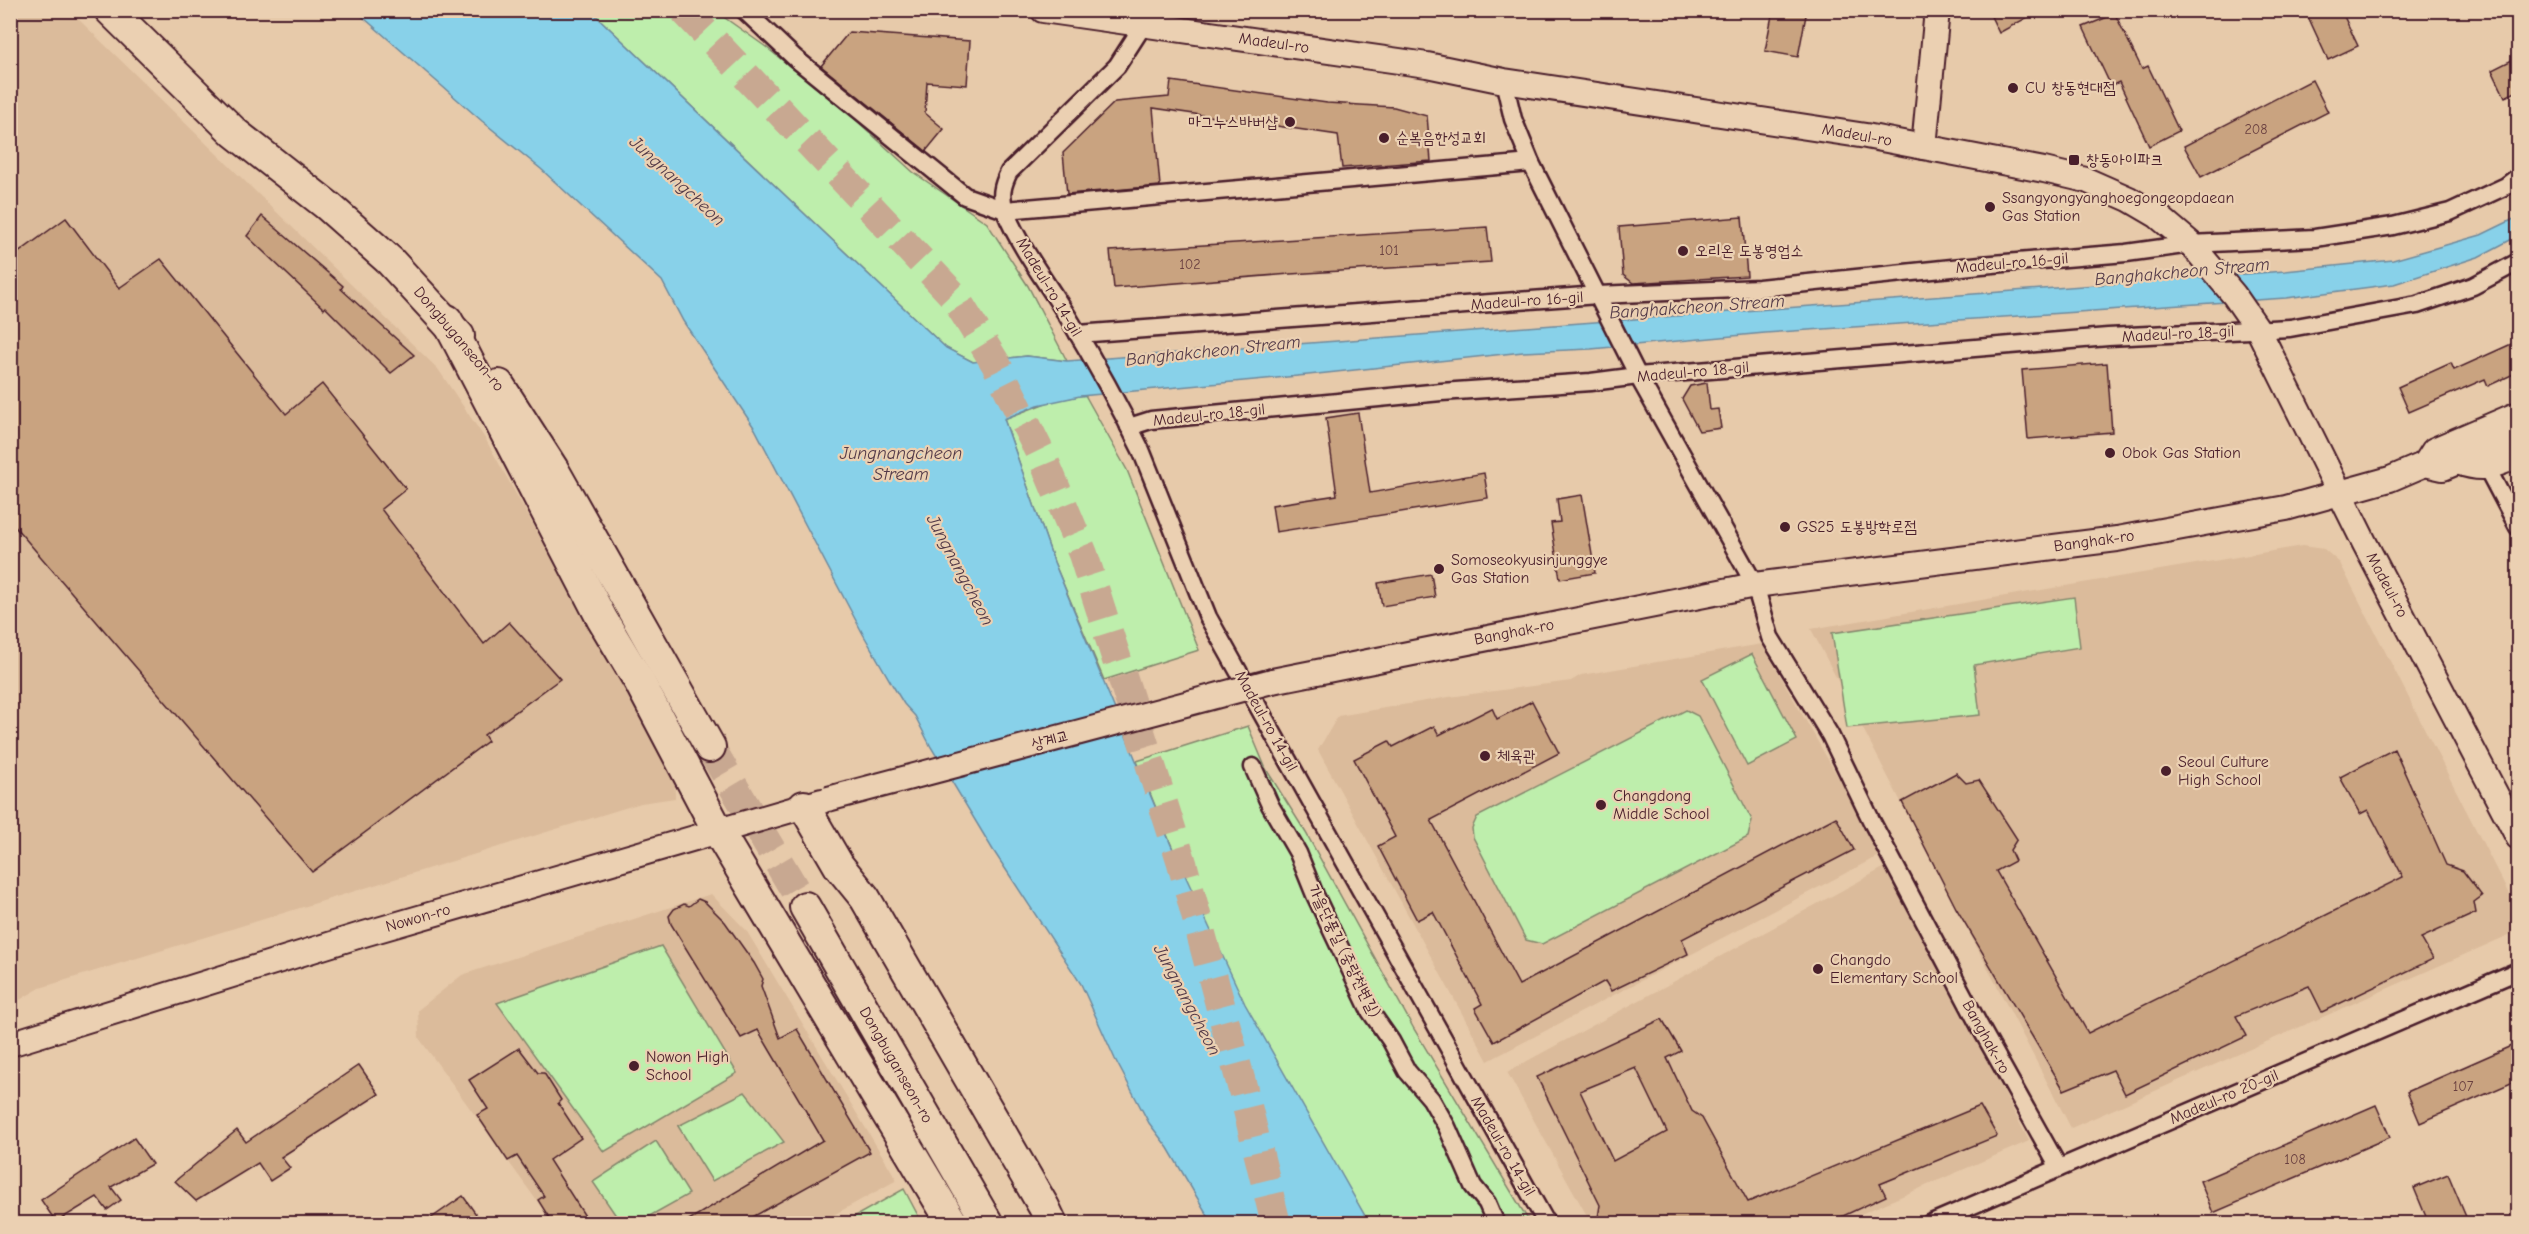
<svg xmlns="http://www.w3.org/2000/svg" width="2529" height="1234" font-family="'Comic Neue','Poor Story',sans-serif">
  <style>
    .built { fill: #dbbb9b }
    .green { fill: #beeeac; stroke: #84866c; stroke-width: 1.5 }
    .water { fill: #88d1e9; stroke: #6f8a9d; stroke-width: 1.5 }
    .building { fill: #c9a380; stroke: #4a1f2b; stroke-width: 1.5; fill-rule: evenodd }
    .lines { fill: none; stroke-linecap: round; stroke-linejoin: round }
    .highway-tunnel { stroke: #c8a891; stroke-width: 30; stroke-dasharray: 30 15; stroke-linecap: butt }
    .street-casing { stroke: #4a1f2b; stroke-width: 21 }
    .secondary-casing { stroke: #4a1f2b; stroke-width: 28 }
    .highway-casing { stroke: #4a1f2b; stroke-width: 34 }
    .street { stroke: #ebd0b2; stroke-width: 16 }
    .secondary { stroke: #ebd0b2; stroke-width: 24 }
    .highway { stroke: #ebd0b2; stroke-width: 30 }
    .secondary-bridge-casing { stroke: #4a1f2b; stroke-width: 28; stroke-linecap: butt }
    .secondary-bridge { stroke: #ebd0b2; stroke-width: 24 }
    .poi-dot { fill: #4a1f2b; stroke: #ebd0b2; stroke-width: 2 }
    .labels { text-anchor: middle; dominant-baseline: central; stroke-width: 4.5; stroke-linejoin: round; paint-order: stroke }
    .number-label { font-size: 14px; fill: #6a4040 }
    .street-label { font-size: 16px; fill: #4a1f2b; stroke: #ebd0b2 }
    .poi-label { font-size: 16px; fill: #4a1f2b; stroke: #ebd0b2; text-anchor: start }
    .water-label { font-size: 18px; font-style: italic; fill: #533a48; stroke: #ebd0b2 }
  </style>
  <rect width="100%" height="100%" fill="#e7caaa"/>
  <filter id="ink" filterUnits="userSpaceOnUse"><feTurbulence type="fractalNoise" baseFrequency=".0167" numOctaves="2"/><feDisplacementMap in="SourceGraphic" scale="12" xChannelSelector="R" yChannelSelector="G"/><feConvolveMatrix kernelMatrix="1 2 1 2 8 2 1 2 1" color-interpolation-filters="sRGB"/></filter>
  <g filter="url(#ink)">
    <!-- built -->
    <g class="built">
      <polygon points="11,11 70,11 438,369 486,440 574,598 674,762 675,798 641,803 40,988 11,1005"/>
      <polygon points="2302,546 2324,549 2340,563 2518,912 2518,931 2071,1128 1811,629"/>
      <polygon points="1762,644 1882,854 1488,1061 1318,750 1338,716 1449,697 1571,681 1581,675"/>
      <polygon points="1887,866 2029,1141 1840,1223 1591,1223 1507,1072"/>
      <polygon points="711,894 746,930 897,1180 819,1223 553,1223 419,1038 418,1010 462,975"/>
    </g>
    <!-- green -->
    <g class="green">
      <polygon points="591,11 715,11 766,47 856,120 913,172 987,223 1028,286 1067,361 1027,356 973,362 946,348"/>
      <polygon points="1085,395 1127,470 1199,650 1104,680 1054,562 1004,419 1051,401"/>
      <polygon points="2074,597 2080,647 1974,665 1980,715 1847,728 1832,633"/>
      <polygon points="1752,654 1797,740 1747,766 1702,679"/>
      <polygon points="1686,710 1698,716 1752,820 1748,837 1542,944 1526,940 1473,837 1472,828 1477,817"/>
      <path d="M1248,726L1266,769L1306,833L1414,1029L1530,1223H1369C1326,1152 1284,1079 1245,1006C1204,927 1170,843 1137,761Z"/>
      <polygon points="661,946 737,1073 604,1152 497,1003"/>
      <polygon points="745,1092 784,1142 712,1181 678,1126"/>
      <polygon points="656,1141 689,1194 637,1223 621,1223 593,1182"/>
      <polygon points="904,1189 922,1223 843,1223"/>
    </g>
    <!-- water -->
    <polygon class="water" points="356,11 591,11 946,348 973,362 1027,356 1067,361 2285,271 2393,260 2481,235 2518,217 2518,236 2478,257 2394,284 2286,298 1765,333 1591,349 1523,352 1308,375 1080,396 1038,405 1004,419 1054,562 1171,845 1245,1004 1369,1223 1212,1223 1168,1148 1149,1123 1115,1059 1081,984 993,850 931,747 915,716 904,704 893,686 863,634 755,429 683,321 662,281 541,169 482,121"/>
    <!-- building -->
    <g class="building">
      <polygon points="1773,10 1807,10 1798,57 1765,51"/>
      <polygon points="1988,10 2041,10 1999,33"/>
      <polygon points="2305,10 2341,10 2358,46 2328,60"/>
      <polygon points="2115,14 2142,69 2148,66 2179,131 2149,146 2119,82 2111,86 2083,27"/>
      <polygon points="849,32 970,41 967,85 927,82 925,113 944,129 926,151 821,66"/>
      <polygon points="2518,57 2518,91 2505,97 2492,70"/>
      <polygon points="2312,80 2328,112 2201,177 2184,146"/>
      <polygon points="1171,81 1327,103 1394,107 1427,116 1431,161 1342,168 1338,135 1153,108 1160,186 1067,194 1063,153 1115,102 1169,97"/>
      <polygon points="262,216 343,286 341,289 414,355 391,373 325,307 324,309 247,236"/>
      <polygon points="1742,217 1747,276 1633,283 1623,275 1619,227"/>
      <polygon points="66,218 119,288 161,259 286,414 322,384 406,489 381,509 484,644 509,622 560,679 484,735 488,741 312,872 10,521 10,259"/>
      <polygon points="1487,227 1491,262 1290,274 1114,288 1110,251"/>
      <polygon points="2518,341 2518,372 2488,386 2485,379 2409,412 2398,387 2451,363 2454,370"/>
      <polygon points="2107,363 2112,432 2028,439 2022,370"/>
      <polygon points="1707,383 1710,410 1718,409 1721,428 1699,431 1682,399 1690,386"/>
      <polygon points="1358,413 1370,493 1484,473 1488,498 1276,532 1272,505 1337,495 1326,418"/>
      <polygon points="1582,495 1595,573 1560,579 1551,523 1560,522 1557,499"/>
      <polygon points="1431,574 1435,597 1382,606 1378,583"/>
      <polygon points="1532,701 1559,753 1431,820 1519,985 1836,817 1854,850 1682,939 1688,954 1611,991 1605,981 1494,1042 1475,1008 1482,1004 1433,912 1417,920 1378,846 1395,837 1354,759 1389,741 1393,747 1434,726 1439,735 1492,708 1497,719"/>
      <polygon points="2394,749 2446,865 2463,871 2482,896 2474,902 2476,913 2421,938 2433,959 2322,1012 2309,986 2236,1016 2247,1036 2125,1094 2113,1070 2064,1090 1956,908 1902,802 1956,773 1966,783 1979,780 2017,839 2010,850 2015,861 1996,871 2088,1033 2403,877 2368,810 2360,814 2340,777"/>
      <polygon points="698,899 705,902 725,922 754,963 763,979 761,986 780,1038 797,1029 870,1152 740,1224 682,1224 823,1140 758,1030 741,1038 671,924 669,916 674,909 684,904 689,906"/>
      <path d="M1662,1019L1681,1051L1667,1058L1692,1111L1702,1118L1748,1202L1980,1106L1997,1136L1880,1184L1886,1196L1826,1224H1802L1800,1218L1787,1224H1597L1600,1205L1537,1077ZM1636,1068L1667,1132L1613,1161L1580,1091Z"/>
      <polygon points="2518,1043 2518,1080 2420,1123 2407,1092"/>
      <polygon points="519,1048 538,1073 544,1073 561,1100 558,1103 581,1138 549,1160 590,1224 553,1224 538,1200 544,1196 517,1156 508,1161 477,1115 488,1109 469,1080"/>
      <polygon points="359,1065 379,1094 281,1157 290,1168 270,1181 258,1163 196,1201 175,1181 237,1130 246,1142"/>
      <polygon points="2376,1105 2390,1137 2213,1213 2200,1181"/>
      <polygon points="134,1138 152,1164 111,1187 121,1200 107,1210 97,1197 56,1222 41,1200"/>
      <polygon points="2448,1174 2469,1224 2429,1224 2414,1188"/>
      <polygon points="463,1196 483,1224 423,1224"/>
    </g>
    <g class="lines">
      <!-- highway-tunnel -->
      <g class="highway-tunnel">
        <polyline points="684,10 954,296 996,364 1045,463 1083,554 1182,863 1243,1090 1276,1224"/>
        <polyline points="710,747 805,907"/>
      </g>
      <!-- street casing -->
      <g class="street-casing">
        <g id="street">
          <polyline points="744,10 795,58 965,196 1005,210 1531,163"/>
          <path d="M1144,24L1117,66L1009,172C1002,186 1000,195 1005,211C1020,248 1047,283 1068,317C1094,360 1119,405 1141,450L1208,617L1547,1224"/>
          <polyline points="1504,81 1513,119 1531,163 1638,376 1755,585 1770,637 1830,735 1873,824 1979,1025 2059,1168"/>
          <polyline points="1078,334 1598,295 1759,288 1981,265 2126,253 2191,244 2315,238 2393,226 2450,212 2506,186 2518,177"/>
          <polyline points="1129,427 1151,420 1441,392 1591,382 1638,376 2108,337 2290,328 2417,305 2473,286 2518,262"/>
          <polyline points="2487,468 2518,527"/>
          <polyline points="1253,767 1270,805 1298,853 1315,895 1370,1011 1391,1041 1407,1071 1431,1099 1447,1127 1473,1186 1487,1203 1496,1224"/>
          <polyline points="1929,1224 2518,971"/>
        </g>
      </g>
      <!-- secondary casing -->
      <g class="secondary-casing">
        <g id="secondary">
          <polyline points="1043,10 1427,65 1504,81 1866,136 2044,170 2086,180 2129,199 2158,216 2191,244 2234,295 2259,331 2365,544 2518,837"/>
          <polyline points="1924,147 1937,10"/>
          <path d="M2457,462C2486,472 2491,466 2518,456"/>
          <polyline points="2425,464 2443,468 2518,436"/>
          <polyline points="1272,681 1755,585 2117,539 2286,508 2390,479 2425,464 2434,450 2518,414"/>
          <polyline points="10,1044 364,934 822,801"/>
        </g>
      </g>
      <!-- highway casing -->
      <g class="highway-casing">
        <g id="highway">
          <polyline points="110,10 235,133 328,206 390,261 459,336"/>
          <polyline points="447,320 602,619 639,681 718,831 953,1224"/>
          <polyline points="499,385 553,469 710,747"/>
          <polyline points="804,806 839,866 865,898 1044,1207 1052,1224"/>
          <polyline points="805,907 988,1224"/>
        </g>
      </g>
      <!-- street -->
      <use href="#street" class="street"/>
      <!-- secondary -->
      <use href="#secondary" class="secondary"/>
      <!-- highway -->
      <use href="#highway" class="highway"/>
      <!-- secondary-bridge casing -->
      <g class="secondary-bridge-casing">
        <polyline id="secondary-bridge" points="828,799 1272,681"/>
      </g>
      <!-- secondary-bridge -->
      <use href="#secondary-bridge" class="secondary-bridge"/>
    </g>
  </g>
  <!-- markers -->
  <g class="poi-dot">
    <circle cx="2013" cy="88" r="6"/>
    <circle cx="1290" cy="122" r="6"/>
    <circle cx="1384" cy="138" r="6"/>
    <rect x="2068" y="154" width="12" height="12" rx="3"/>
    <circle cx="1990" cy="207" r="6"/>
    <circle cx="1683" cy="251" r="6"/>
    <circle cx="2110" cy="453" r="6"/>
    <circle cx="1785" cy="527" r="6"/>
    <circle cx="1439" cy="569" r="6"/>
    <circle cx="1485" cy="756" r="6"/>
    <circle cx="2166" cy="771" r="6"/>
    <circle cx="1601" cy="805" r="6"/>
    <circle cx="1818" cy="969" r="6"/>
    <circle cx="634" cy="1066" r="6"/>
  </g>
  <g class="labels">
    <!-- number labels -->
    <g class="number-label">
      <text x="2256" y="129">208</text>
      <text x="1389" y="250">101</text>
      <text x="1190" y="264">102</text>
      <text x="2463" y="1086">107</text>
      <text x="2295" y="1159">108</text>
    </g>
    <!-- street labels -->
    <g class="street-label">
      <text transform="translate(1274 43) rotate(8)">Madeul-ro</text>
      <text transform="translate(1857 135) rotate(10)">Madeul-ro</text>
      <text transform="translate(2012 263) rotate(-5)">Madeul-ro 16-gil</text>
      <text transform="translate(1049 287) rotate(59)">Madeul-ro 14-gil</text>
      <text transform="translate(1527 301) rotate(-4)">Madeul-ro 16-gil</text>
      <text transform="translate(2178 334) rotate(-3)">Madeul-ro 18-gil</text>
      <text transform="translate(459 339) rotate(50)">Dongbuganseon-ro</text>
      <text transform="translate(1693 372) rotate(-5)">Madeul-ro 18-gil</text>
      <text transform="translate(1209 415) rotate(-6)">Madeul-ro 18-gil</text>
      <text transform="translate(2094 541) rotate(-8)">Banghak-ro</text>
      <text transform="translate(2387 585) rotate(62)">Madeul-ro</text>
      <text transform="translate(1514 632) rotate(-11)">Banghak-ro</text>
      <text transform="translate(1266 721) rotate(61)">Madeul-ro 14-gil</text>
      <text transform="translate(1050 740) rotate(-15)">상계교</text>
      <text transform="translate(418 918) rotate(-16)">Nowon-ro</text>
      <text transform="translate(1344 951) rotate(64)">가을단풍길 (중랑천변길)</text>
      <text transform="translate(1986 1037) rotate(61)">Banghak-ro</text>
      <text transform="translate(896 1065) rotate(60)">Dongbuganseon-ro</text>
      <text transform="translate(2224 1097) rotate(-23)">Madeul-ro 20-gil</text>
      <text transform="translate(1503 1146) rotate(60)">Madeul-ro 14-gil</text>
    </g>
    <!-- poi labels -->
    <g class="poi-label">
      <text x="2025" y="88">CU 창동현대점</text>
      <text x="1278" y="122" text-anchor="end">마그누스바버샵</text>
      <text x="1396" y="138">순복음한성교회</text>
      <text x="2086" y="160">창동아이파크</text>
      <text x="2002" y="198">Ssangyongyanghoegongeopdaean<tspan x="2002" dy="18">Gas Station</tspan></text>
      <text x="1695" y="251">오리온 도봉영업소</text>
      <text x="2122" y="453">Obok Gas Station</text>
      <text x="1797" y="527">GS25 도봉방학로점</text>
      <text x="1451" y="560">Somoseokyusinjunggye<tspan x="1451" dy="18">Gas Station</tspan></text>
      <text x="1497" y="756">체육관</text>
      <text x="2178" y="762">Seoul Culture<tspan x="2178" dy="18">High School</tspan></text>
      <text x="1613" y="796">Changdong<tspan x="1613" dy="18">Middle School</tspan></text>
      <text x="1830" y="960">Changdo<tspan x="1830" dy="18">Elementary School</tspan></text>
      <text x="646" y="1057">Nowon High<tspan x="646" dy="18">School</tspan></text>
    </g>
    <!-- water labels -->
    <g class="water-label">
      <text transform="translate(677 181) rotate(43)">Jungnangcheon</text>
      <text transform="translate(2182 272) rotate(-5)">Banghakcheon Stream</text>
      <text transform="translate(1697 307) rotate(-4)">Banghakcheon Stream</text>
      <text transform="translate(1213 351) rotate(-6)">Banghakcheon Stream</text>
      <text x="901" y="453">Jungnangcheon<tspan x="901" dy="21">Stream</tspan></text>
      <text transform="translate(960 570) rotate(62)">Jungnangcheon</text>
      <text transform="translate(1187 1000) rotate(62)">Jungnangcheon</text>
    </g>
  </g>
  <!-- margin -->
  <rect width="2529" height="1234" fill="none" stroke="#ebd0b2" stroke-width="36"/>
  <rect x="18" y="18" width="2493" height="1198" fill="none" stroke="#4a1f2b" stroke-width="2" filter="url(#ink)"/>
</svg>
